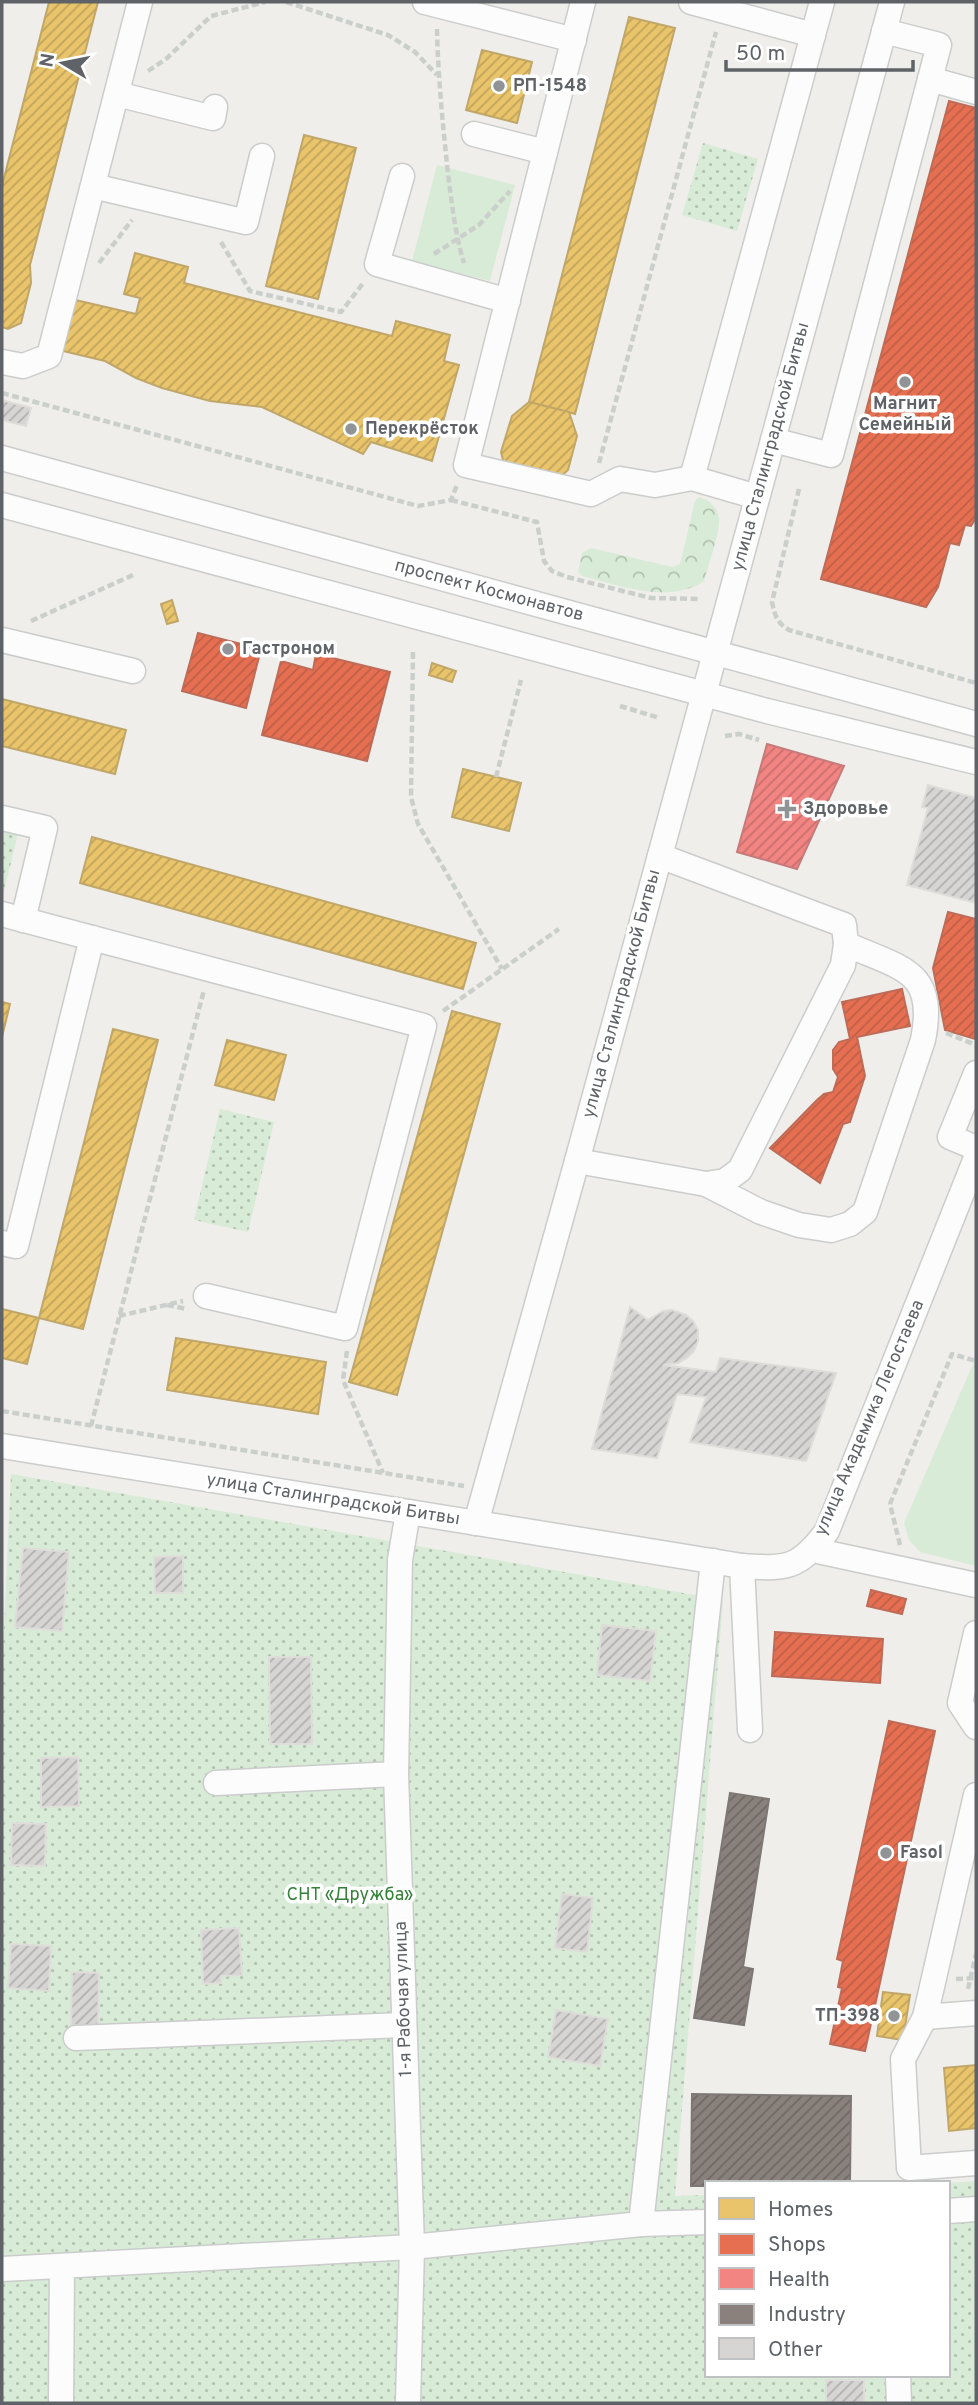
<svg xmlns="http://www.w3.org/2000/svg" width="978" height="2405" font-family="Overpass,sans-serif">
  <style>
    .grass { fill: #d8ebd6 }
    .forest { fill: url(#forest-crowns) }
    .park { fill: url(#park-dots) }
    .homes { fill: url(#homes-hatch); stroke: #c0a769; stroke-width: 2 }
    .shops { fill: url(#shops-hatch); stroke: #be6b58; stroke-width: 2 }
    .health { fill: url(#health-hatch); stroke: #c67a7a; stroke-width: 2 }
    .industry { fill: url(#industry-hatch); stroke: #7d7876; stroke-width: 2 }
    .building { fill: url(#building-hatch); stroke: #deddd9; stroke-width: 2 }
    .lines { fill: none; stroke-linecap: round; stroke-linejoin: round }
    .minor-casing { stroke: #cbcccc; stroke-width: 27 }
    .path { stroke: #cacfcc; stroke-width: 4.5; stroke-dasharray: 7 3.5; stroke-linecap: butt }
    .minor { stroke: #fdfcfc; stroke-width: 24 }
    .poi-dot { fill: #919496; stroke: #fff; stroke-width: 2.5 }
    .labels { text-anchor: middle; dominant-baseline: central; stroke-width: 7; stroke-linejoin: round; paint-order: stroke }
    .poi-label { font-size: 18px; font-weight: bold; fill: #5f6368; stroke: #fff; text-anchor: start }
    .street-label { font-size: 18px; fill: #5f6368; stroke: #fff }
    .park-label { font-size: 18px; fill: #348238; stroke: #fff }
  </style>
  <defs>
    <pattern id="forest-crowns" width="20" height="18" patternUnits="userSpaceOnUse" patternTransform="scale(1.75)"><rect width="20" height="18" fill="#d8ebd6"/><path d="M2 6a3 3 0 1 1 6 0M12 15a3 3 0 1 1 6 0" fill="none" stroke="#b2c2b1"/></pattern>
    <pattern id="park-dots" width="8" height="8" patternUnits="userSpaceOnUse" patternTransform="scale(1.75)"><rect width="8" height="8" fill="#d8ebd6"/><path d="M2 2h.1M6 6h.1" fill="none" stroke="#b2c2b1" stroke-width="1.8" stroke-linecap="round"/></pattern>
    <pattern id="homes-hatch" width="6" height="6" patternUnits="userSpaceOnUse" patternTransform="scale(1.75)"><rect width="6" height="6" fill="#e9c46a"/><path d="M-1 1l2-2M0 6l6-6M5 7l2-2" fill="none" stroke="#c0a35b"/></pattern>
    <pattern id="shops-hatch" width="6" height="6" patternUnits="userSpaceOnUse" patternTransform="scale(1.75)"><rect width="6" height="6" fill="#e76f51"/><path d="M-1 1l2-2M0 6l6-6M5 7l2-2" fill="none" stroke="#be5f47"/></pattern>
    <pattern id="health-hatch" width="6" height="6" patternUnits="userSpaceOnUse" patternTransform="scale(1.75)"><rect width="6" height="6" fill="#f28482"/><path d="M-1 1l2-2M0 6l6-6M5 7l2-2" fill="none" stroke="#c7706e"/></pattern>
    <pattern id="industry-hatch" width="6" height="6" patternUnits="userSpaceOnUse" patternTransform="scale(1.75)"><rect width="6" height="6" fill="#8a817c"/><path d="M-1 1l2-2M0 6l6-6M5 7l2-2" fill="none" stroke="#6e6865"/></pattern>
    <pattern id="building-hatch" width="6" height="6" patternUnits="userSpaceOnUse" patternTransform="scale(1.75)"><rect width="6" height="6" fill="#d6d5d3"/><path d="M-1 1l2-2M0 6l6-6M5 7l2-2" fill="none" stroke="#b1b0af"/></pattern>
  </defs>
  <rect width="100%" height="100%" fill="#efeeea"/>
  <!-- grass -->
  <g class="grass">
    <polygon points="437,165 515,185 490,281 412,261"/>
    <polygon points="976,1357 976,1566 920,1552 909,1540 904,1523"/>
  </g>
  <!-- forest -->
  <path class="forest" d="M699,497C709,499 719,509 719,520C720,532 708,567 704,581C669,605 619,585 582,576L578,572L582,553L591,548L672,567L680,564L695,501Z"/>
  <!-- park -->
  <g class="park">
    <polygon points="703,143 758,159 737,231 682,215"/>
    <polygon points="2,828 18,833 2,900"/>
    <polygon points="220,1109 274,1122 248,1232 194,1220"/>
    <polygon points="11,1474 723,1600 675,2196 707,2195 707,2375 948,2375 948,2183 976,2181 976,2403 2,2403 2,1672"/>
  </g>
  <!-- homes -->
  <g class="homes">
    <polygon points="49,2 98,2 30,265 31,283 21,323 8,329 2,327 2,186"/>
    <polygon points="629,17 675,28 575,414 529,402"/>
    <polygon points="482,50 532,62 517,123 466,110"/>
    <polygon points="304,135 356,148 318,299 266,286"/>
    <polygon points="135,253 188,267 184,283 392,336 396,321 450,335 444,361 459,365 432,461 371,442 363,454 262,407 210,401 162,388 136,378 105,361 59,350 71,299 136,314 140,298 124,294"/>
    <polygon points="529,402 569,412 577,436 568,470 558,479 504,464 501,452 512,416"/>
    <polygon points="172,600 178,621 167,624 161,604"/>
    <polygon points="432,663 456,671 452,682 429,675"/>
    <polygon points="2,699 126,730 115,774 2,746"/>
    <polygon points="463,769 521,783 509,831 452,817"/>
    <polygon points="92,837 476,943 463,989 80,883"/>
    <polygon points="2,1002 10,1004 2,1037"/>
    <polygon points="452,1011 500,1024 397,1395 349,1382"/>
    <polygon points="113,1029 158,1040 83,1329 39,1318"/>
    <polygon points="227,1040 286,1055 274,1100 215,1085"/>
    <polygon points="2,1309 39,1318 27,1364 2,1358"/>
    <polygon points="176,1338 326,1362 318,1414 167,1390"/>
    <polygon points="883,1992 910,1995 903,2040 877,2036"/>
    <polygon points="976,2065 976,2128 949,2131 944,2068"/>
  </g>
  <!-- shops -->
  <g class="shops">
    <polygon points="949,101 976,108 976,518 971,526 965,525 959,545 950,543 938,587 926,607 821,579"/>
    <polygon points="198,633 261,649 246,708 182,691"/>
    <polygon points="316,654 390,672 367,761 262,735 281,661 313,670"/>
    <polygon points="948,912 976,919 975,1039 945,1030 933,968"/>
    <polygon points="902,989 910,1026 857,1037 865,1076 850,1122 843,1124 820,1183 770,1148 817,1100 824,1094 833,1092 838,1077 833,1069 833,1050 839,1042 850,1039 842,1002"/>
    <polygon points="871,1590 906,1599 902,1614 867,1606"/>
    <polygon points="775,1632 883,1639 880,1683 772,1676"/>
    <polygon points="889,1721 935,1731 865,2051 830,2044 842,1988 838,1987 843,1961 837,1959"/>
  </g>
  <!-- health -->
  <polygon class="health" points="767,744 844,766 797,869 737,852"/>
  <!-- industry -->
  <g class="industry">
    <polygon points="730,1793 769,1799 743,1967 753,1969 744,2025 694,2018"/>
    <polygon points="692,2094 851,2096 850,2183 707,2183 707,2186 691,2186"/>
  </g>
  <!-- building -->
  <g class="building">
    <polygon points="2,400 31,408 26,426 2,420"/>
    <polygon points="928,785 976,798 976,903 907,885 928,808 922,807"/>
    <polygon points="630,1307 648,1320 663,1311 672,1310 686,1315 693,1321 698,1330 698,1341 694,1351 687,1358 678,1363 663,1365 716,1372 720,1358 836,1373 806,1461 690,1442 706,1397 677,1394 657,1458 592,1449"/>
    <polygon points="23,1548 69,1552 62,1631 15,1627"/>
    <polygon points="183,1556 183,1593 155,1593 154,1557"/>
    <polygon points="602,1625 656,1631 650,1681 597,1675"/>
    <polygon points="269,1657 311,1657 312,1744 270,1744"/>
    <polygon points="78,1757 79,1806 41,1807 41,1758"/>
    <polygon points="12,1823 46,1824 45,1866 11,1865"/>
    <polygon points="562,1894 593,1898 587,1952 555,1948"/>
    <polygon points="239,1928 242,1975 221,1976 221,1983 203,1984 201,1930"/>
    <polygon points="11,1944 51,1946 49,1991 8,1988"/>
    <polygon points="72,1972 99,1973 98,2026 71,2025"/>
    <polygon points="556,2010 608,2019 600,2066 548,2057"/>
    <rect x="826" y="2380" width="38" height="23"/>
  </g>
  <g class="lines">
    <!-- minor casing -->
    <g class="minor-casing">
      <g id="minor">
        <polyline points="425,2 574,40"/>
        <polyline points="583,2 466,465 591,494 620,479 655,485 692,478 757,497"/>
        <polyline points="691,2 813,35"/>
        <polyline points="930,79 976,92"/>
        <polyline points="117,94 213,118 215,107"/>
        <polyline points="474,134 545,152"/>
        <polyline points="402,176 377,264 508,301"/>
        <polyline points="93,186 246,222 262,156"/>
        <polyline points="2,362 23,366 49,356 140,2"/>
        <polyline points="773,440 831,455 939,45 884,31"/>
        <polyline points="2,458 976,724"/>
        <polyline points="692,478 822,2"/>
        <polyline points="2,505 767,711 976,762"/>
        <polyline points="2,640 133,671"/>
        <polyline points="2,818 45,828 23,920"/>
        <polyline points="2,914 424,1026 345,1328 206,1296"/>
        <polyline points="976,1073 950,1137 976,1148"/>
        <polyline points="577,1161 706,1184 725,1181 740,1170 843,965 846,944 844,925 660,856"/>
        <path d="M706,1184L761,1212L799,1225L831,1230L850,1224L865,1212L923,1040C937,969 901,969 846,944"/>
        <polyline points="2,1243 16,1246 92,938"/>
        <path d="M2,1446L742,1566C787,1569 799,1569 827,1531L976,1158"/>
        <polyline points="476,1523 577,1161 892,2"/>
        <polyline points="813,1550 976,1585"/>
        <polyline points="742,1566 750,1730"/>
        <polyline points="976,1633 960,1703 976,1727"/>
        <polyline points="216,1783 396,1774"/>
        <polyline points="976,1795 925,2017 903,2059 909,2168 976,2163"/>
        <polyline points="925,2017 976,2013"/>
        <polyline points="76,2038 404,2025"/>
        <polyline points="948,2211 976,2209"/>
        <polyline points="641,2224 713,1561"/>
        <polyline points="2,2269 412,2247 641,2224 707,2222"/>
        <polyline points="898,2375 899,2403"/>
        <polyline points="61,2403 62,2266"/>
        <polyline points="408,2403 412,2247 396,1774 400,1560 408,1512"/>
      </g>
    </g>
    <!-- path -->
    <g class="path">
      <polyline points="286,2 388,35 415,52 437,75"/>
      <path d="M437,29C438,78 443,126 448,174C452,204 455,234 464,263"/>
      <polyline points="148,71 166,59 211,16 265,2"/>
      <polyline points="221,242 250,291 341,312 364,282"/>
      <polyline points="434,254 479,225 510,191"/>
      <polyline points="99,263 132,220"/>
      <polyline points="2,393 418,506 451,500 457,485"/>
      <polyline points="599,463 716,32"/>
      <path d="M799,489L772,602C775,616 777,623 789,630L976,683"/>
      <polyline points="451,500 537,522 544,561 552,571 567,577 651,598 699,599"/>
      <polyline points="31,621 133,575"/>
      <polyline points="413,652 411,797 418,824 502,969"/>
      <polyline points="620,706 660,718"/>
      <polyline points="725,736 739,734 759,740"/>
      <polyline points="496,777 521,680"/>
      <polyline points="443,1011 559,929"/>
      <polyline points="946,1033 976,1045"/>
      <polyline points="167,1305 187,1309"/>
      <polyline points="119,1316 183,1301"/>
      <polyline points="347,1351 343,1380 383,1473"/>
      <polyline points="2,1411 464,1486"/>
      <polyline points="91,1426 204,990"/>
      <polyline points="900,1545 890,1504 952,1354 976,1361"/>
      <polyline points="956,1979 976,1978"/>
      <polyline points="968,1989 976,1954"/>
    </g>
    <!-- minor -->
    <use href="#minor" class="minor"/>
  </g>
  <!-- markers -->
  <g class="poi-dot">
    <circle cx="499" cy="86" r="7"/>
    <circle cx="905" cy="382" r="7"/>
    <circle cx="351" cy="429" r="7"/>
    <circle cx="228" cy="649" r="7"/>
    <path d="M783.5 798.5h7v7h7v7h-7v7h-7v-7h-7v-7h7z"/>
    <circle cx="886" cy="1853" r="7"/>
    <circle cx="894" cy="2016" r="7"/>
  </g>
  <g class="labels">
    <!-- poi labels -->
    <g class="poi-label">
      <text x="513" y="86">РП-1548</text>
      <text x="905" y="404" text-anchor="middle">Магнит<tspan x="905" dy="21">Семейный</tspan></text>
      <text x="365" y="429">Перекрёсток</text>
      <text x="242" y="649">Гастроном</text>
      <text x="803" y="809">Здоровье</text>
      <text x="900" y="1853">Fasol</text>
      <text x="880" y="2016" text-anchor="end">ТП-398</text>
    </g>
    <!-- street labels -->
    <g class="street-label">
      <text transform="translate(771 447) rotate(-75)">улица Сталинградской Битвы</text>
      <text transform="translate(489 591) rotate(15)">проспект Космонавтов</text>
      <text transform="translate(622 994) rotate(-75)">улица Сталинградской Битвы</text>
      <text transform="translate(870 1418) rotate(-67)">улица Академика Легостаева</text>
      <text transform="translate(333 1500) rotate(9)">улица Сталинградской Битвы</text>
      <text transform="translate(404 1999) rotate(-92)">1-я Рабочая улица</text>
    </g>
    <!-- park labels -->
    <g class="park-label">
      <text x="350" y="1895">СНТ «Дружба»</text>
    </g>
  </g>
  <!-- border -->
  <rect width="978" height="2405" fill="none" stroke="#5f6368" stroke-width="7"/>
  <!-- legend -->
  <rect x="705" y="2181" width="245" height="196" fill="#ffffff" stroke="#bfc1c3" stroke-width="2"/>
  <rect x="719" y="2198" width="35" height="21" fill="#e9c46a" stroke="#bfc1c3" stroke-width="2"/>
  <text x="768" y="2216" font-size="21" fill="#5f6368">Homes</text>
  <rect x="719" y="2234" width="35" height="21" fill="#e76f51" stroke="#bfc1c3" stroke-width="2"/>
  <text x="768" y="2251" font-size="21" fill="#5f6368">Shops</text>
  <rect x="719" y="2268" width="35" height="21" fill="#f28482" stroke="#bfc1c3" stroke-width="2"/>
  <text x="768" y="2286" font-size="21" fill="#5f6368">Health</text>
  <rect x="719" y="2304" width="35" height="21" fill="#8a817c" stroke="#bfc1c3" stroke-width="2"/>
  <text x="768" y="2321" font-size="21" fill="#5f6368">Industry</text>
  <rect x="719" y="2338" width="35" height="21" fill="#d6d5d3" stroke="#bfc1c3" stroke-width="2"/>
  <text x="768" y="2356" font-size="21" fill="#5f6368">Other</text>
  <!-- north arrow -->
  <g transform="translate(63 63) rotate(280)" stroke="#ffffff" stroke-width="5" paint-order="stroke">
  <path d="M0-5L12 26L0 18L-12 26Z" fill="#5f6368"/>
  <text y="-10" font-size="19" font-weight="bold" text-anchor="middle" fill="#5f6368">N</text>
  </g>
  <!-- scale -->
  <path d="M726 60v10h187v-10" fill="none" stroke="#5f6368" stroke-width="3.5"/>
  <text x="736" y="60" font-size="21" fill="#5f6368" stroke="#ffffff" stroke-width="5" paint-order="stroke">50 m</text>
</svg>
